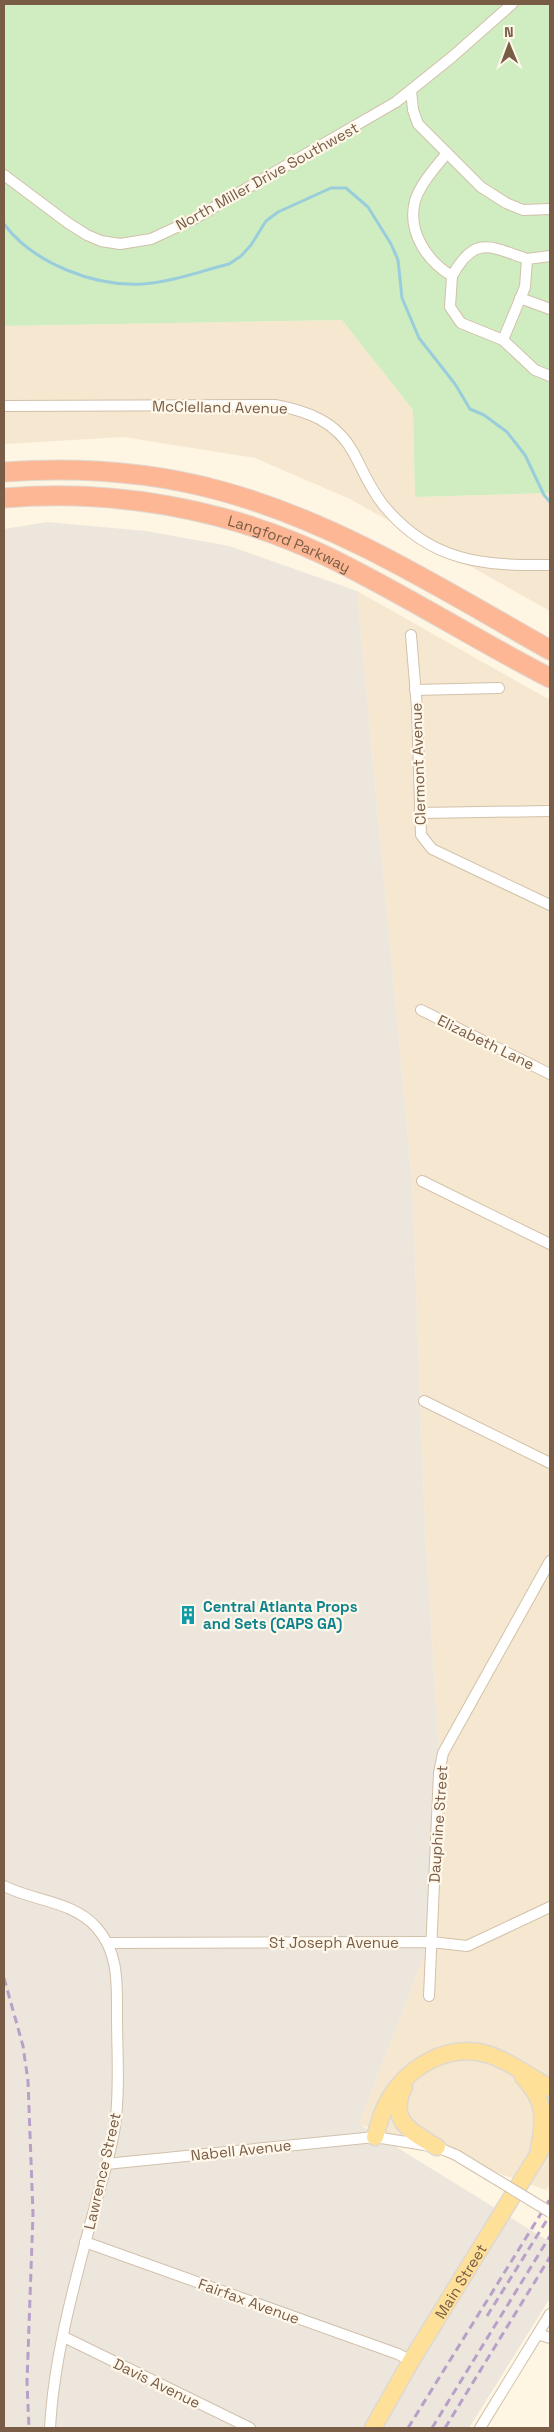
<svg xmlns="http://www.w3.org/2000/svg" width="554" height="2432" font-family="'Space Grotesk',sans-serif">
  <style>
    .residential { fill: #f6e8d0 }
    .industrial { fill: #ede6dd }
    .green { fill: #cfedc0 }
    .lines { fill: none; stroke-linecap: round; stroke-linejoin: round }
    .stream { stroke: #9acddc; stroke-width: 3 }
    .street-casing { stroke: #d2c0aa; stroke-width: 12 }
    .primary-casing { stroke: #dfd8d3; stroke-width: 19 }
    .highway-casing { stroke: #dfd8d3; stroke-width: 21 }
    .street { stroke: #fff; stroke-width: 10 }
    .primary { stroke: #ffe098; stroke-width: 16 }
    .highway { stroke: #fdb794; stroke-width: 19 }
    .rail { stroke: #b9a0c8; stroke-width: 3; stroke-dasharray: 8 5; stroke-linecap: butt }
    .street-bridge-casing { stroke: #d2c0aa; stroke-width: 12; stroke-linecap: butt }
    .street-bridge { stroke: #fff; stroke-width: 10 }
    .labels { text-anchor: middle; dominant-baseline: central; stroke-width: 4.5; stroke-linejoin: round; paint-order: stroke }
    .street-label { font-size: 15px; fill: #785c46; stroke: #fff8ea }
    .culture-label { font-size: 15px; font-weight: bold; fill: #0d838f; stroke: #fff8ea; text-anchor: start }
  </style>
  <rect width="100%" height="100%" fill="#fef5e2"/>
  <!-- residential -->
  <g class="residential">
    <polygon points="342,320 413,410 415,497 550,493 550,611 350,499 255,458 124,437 4,444 4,326"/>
    <polygon points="357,591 550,700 550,2184 546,2190 359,2124 429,1943 440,1768 425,1527 412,1180"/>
  </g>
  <!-- industrial -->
  <polygon class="industrial" points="47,522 146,531 229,546 357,591 412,1180 425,1527 440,1768 429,1943 359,2124 550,2242 550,2298 469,2428 4,2428 4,529"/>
  <!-- green -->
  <polygon class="green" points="4,4 550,4 550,493 415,497 413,410 342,320 4,326"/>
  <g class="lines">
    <!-- stream -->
    <path class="stream" d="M4,224C33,263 94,287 143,284C172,282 201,271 229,264L241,256L251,245L266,221L278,212L331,188H346L368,207L391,244L398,260L402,298L419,338L455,384L470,409L484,415L507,432L525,455L544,495L550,502"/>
    <!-- street casing -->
    <g class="street-casing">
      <g id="street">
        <polyline points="411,90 413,110 418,124 481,187 506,203 523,210 550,209"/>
        <path d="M447,153C436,167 420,184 415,201C407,232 427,261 452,276L450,307L461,323L503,340L535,370L550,376"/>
        <polyline points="4,175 68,223 87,235 101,241 120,244 151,239 192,220 396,102 452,57 512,4"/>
        <polyline points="527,259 550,256"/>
        <path d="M452,276C475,235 489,246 527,259L525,287L503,340"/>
        <polyline points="520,298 550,309"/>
        <path d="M4,406L275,405C307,411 336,421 353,452C363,470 371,491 385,507C431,562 484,566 550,565"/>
        <polyline points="411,635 417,708 421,835 432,849 550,905"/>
        <polyline points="415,690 499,688"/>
        <polyline points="419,813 550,811"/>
        <polyline points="421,1010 550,1074"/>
        <polyline points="422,1181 550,1244"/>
        <polyline points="424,1401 550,1463"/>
        <path d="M4,1886C33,1901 73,1901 96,1927C119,1952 117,1984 117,2016C117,2052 120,2089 115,2126C111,2153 102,2180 95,2206C76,2278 54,2354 50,2428"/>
        <polyline points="108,1943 431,1942 467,1946 550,1907"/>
        <polyline points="429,1996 439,1773 443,1753 550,1561"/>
        <polyline points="106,2164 375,2137 437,2147 456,2155"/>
        <polyline points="85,2242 398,2354 411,2361"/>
        <polyline points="538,2334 550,2338"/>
        <polyline points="64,2337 250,2428"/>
        <polyline points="480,2428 550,2314"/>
      </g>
    </g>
    <!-- primary casing -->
    <g class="primary-casing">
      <g id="primary">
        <path d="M523,2077C546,2101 545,2118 539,2149"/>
        <path d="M404,2087C387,2121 412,2132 437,2147"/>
        <path d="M375,2137C378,2126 381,2115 386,2105C405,2068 448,2041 490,2055C511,2062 530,2077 550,2088"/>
        <path id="s1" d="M373,2428L411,2361L550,2135"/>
      </g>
    </g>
    <!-- highway casing -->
    <g class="highway-casing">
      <g id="highway">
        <path d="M4,472C75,467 152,472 221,491C339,523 445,591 550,650"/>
        <path id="s2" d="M4,498C113,489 224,508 324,555C401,592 474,639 550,678"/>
      </g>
    </g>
    <!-- street -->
    <use href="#street" class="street"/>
    <!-- primary -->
    <use href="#primary" class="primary"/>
    <!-- highway -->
    <use href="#highway" class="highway"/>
    <!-- rail -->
    <g class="rail">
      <polyline points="4,1978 23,2046 28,2081 33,2214 27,2382 29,2428"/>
      <polyline points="487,2316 550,2215"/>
      <polyline points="408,2428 550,2199"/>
      <polyline points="432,2428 550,2236"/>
      <polyline points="445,2428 550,2257"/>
    </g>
    <!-- street-bridge casing -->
    <g class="street-bridge-casing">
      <polyline id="street-bridge" points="456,2155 550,2212"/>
    </g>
    <!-- street-bridge -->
    <use href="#street-bridge" class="street-bridge"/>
  </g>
  <!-- icons -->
  <defs>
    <g id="building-bare" transform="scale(1.5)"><path d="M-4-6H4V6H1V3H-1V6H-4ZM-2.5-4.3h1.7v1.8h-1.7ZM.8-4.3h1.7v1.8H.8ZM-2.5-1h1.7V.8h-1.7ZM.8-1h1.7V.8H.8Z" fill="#0f9aa8" stroke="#fff8ea" stroke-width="2.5" paint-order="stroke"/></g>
  </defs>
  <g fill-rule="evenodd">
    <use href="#building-bare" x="188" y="1615"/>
  </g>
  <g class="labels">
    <!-- street labels -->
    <g class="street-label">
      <text transform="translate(267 176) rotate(-29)">North Miller Drive Southwest</text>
      <text transform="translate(220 407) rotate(1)">McClelland Avenue</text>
      <text stroke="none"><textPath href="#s2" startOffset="292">Langford Parkway</textPath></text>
      <text transform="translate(418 764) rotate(-92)">Clermont Avenue</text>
      <text transform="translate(486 1042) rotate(26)">Elizabeth Lane</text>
      <text transform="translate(438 1824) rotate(-86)">Dauphine Street</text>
      <text x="334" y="1942">St Joseph Avenue</text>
      <text transform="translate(241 2150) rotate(-6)">Nabell Avenue</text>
      <text transform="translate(102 2171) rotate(-77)">Lawrence Street</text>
      <text stroke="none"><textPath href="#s1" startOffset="171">Main Street</textPath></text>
      <text transform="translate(249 2301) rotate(20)">Fairfax Avenue</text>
      <text transform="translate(157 2383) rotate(26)">Davis Avenue</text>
    </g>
    <!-- culture labels -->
    <g class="culture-label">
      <text x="203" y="1606">Central Atlanta Props<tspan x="203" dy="17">and Sets (CAPS GA)</tspan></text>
    </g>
  </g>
  <!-- border -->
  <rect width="554" height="2432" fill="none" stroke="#785c46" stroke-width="10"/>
  <!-- north arrow -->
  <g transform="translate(509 45) rotate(359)" stroke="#fff8ea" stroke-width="4" paint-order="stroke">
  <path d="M0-4L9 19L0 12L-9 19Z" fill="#785c46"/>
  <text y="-8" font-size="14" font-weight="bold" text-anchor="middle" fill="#785c46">N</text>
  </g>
</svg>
